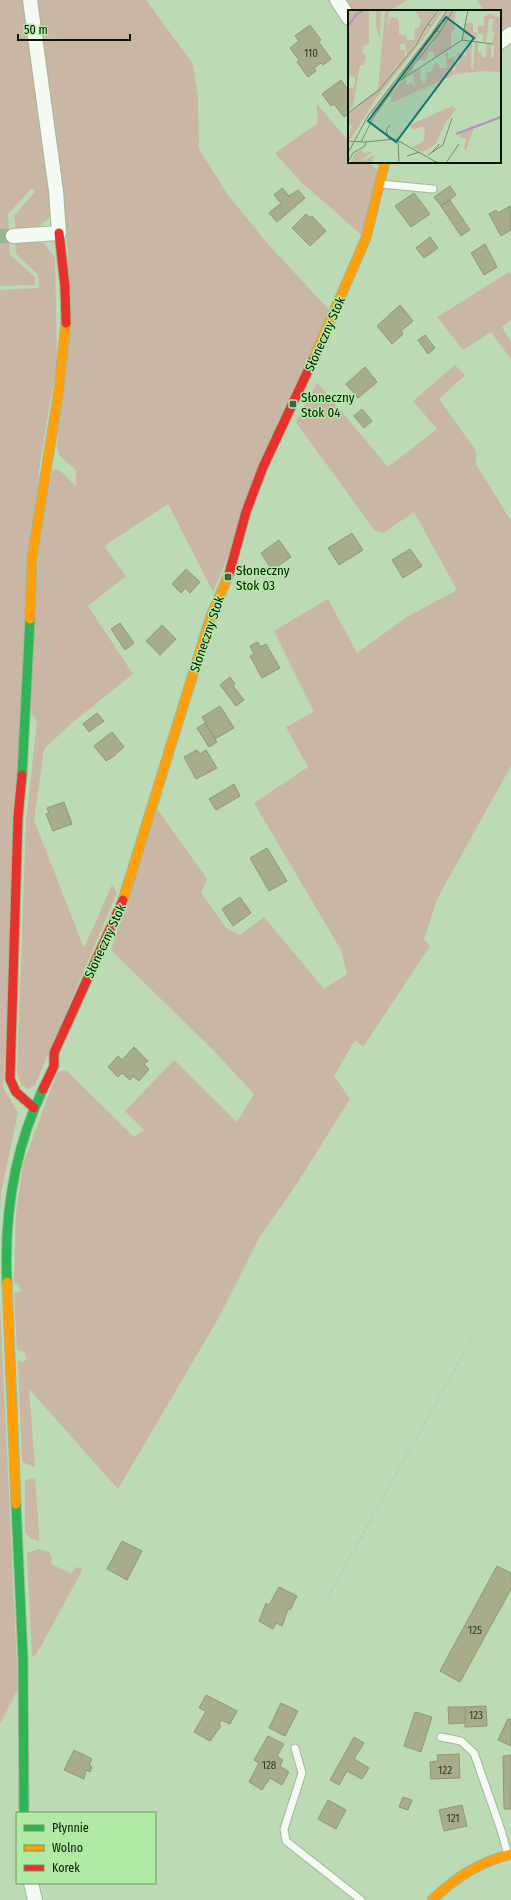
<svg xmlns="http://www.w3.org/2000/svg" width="511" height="1900" font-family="'Fira Sans Condensed',sans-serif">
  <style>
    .green { fill: #cab6a4 }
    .building { fill: #a7ac8b; stroke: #919775 }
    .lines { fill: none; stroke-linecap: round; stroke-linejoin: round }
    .street-tunnel { stroke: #97b490; stroke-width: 14; stroke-dasharray: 14 7; stroke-linecap: butt }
    .lane-casing { stroke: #9fb899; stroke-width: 9 }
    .street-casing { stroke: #9fb899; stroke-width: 16 }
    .fast-casing { stroke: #9fb899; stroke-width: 11 }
    .slow-casing { stroke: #9fb899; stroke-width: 11 }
    .jam-casing { stroke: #9fb899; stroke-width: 11 }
    .path { stroke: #c1cbbf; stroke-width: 2.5; stroke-dasharray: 4 2; stroke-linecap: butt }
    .lane { stroke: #f5faf4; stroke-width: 7 }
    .street { stroke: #f5faf4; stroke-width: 14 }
    .fast { stroke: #30b455; stroke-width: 9 }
    .slow { stroke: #ff9f0a; stroke-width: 9 }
    .jam { stroke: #e5322d; stroke-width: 9 }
    .poi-dot { fill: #455d40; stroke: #b1eaa5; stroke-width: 1.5 }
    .labels { text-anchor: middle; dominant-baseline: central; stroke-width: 3; stroke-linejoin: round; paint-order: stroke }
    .number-label { font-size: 11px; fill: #2e3e24 }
    .street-label { font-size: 13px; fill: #051902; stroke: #b1eaa5 }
    .poi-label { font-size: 13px; fill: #051902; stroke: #b1eaa5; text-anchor: start }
    .inset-river { fill: none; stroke: #b092b7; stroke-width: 2 }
    .inset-road { fill: none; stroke: #738d6d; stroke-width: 1 }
    .view { fill: #0f766e; fill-opacity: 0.15; stroke: #0f766e; stroke-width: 2 }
    .inset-edge { fill: none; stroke: #051902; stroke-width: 2 }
  </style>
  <rect width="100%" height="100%" fill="#bcdbb4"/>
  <!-- green -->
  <g class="green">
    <polygon points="0,0 24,0 52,216 38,227 16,231 14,216 35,192 32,188 8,214 10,255 35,277 35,285 0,286"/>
    <polygon points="37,0 146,0 193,64 198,98 199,149 228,195 268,244 331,312 213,592 168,504 104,546 126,576 88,606 133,674 72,723 44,749 34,820 84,948 112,885 117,893 35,1085 28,1089 21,1085 17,1073 26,823 37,721 30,712 38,554 52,471 56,469 62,472 76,487 76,470 59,455 57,448 68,252 63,201"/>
    <polygon points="345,0 407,0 389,11 352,11"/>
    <polygon points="477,0 511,0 511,27 500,34 500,11 484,11"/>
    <polygon points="317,104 349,142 349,162 369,162 379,172 363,236 301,182 275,153 318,123"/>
    <polygon points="35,241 44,243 55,258 57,361 39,470 3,1087 18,1113 1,1193 0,1210 0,290 39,288 38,275 16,254 15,242"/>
    <polygon points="509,272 511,274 511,320 502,327 511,342 511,359 491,332 463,350 437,317"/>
    <polygon points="455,365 465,375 439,399 476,451 476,464 511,521 511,766 437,899 424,939 430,946 363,1047 355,1040 334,1076 350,1099 298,1182 259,1238 218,1319 118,1489 29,1389 35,1467 22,1462 18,1361 23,1362 27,1359 24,1352 17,1350 14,1293 21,1291 19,1285 14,1283 16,1214 23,1164 57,1072 66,1070 134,1137 144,1130 125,1111 174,1060 237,1122 254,1094 215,1052 111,950 157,809 207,879 201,893 227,929 240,935 264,917 324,989 347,974 341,950 254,803 308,767 286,727 314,712 274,631 328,599 357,653 407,617 457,590 414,512 383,533 374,530 296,422 317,382 388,467 437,429 413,401"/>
    <polygon points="0,1301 18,1689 0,1724"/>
    <polygon points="35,1478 39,1533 39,1541 30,1538 25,1532 25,1480"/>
    <polygon points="39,1549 49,1552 52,1558 51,1564 71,1574 76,1567 83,1569 36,1655 32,1656 27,1553"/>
  </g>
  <!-- building -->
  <g class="building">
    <polygon points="310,25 321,40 318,41 331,59 323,65 321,63 314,68 316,71 308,77 297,62 299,60 290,48 299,41 295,36"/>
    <polygon points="341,80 349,91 349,113 344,117 334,104 331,106 322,94"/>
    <polygon points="450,186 456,195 441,206 434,197"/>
    <polygon points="282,188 289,196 298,190 305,198 277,222 269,213 281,203 274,195"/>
    <polygon points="414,193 430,214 411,227 395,206"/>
    <polygon points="450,200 470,230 461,236 441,206"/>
    <polygon points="510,206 511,230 501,236 489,214 496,210 498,213"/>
    <polygon points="306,214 310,218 312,216 326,231 310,246 292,228"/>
    <polygon points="430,237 438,248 424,258 416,248"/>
    <polygon points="485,244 497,267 484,275 471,253"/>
    <polygon points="400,305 413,321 401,331 403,334 392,344 377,326"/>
    <polygon points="425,335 435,348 428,354 418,340"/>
    <polygon points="365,367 377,382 358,398 346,384"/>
    <polygon points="362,409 372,421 364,428 354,416"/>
    <polygon points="352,533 363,550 339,565 328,548"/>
    <polygon points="279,540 291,557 272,570 261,553"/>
    <polygon points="410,549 422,566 403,578 392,560"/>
    <polygon points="186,569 200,582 190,593 185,588 181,593 172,584"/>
    <polygon points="120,623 134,643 125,650 111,629"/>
    <polygon points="162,625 176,639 160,655 146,641"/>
    <polygon points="258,642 260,647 266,644 280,668 262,678 250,656 254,654 250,646"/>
    <polygon points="230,677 235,684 233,686 244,700 236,706 220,685"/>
    <polygon points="220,706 234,728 215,739 202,717"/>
    <polygon points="97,713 104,721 89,732 83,724"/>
    <polygon points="205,723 217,742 209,747 197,728"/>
    <polygon points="112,732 124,747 114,756 106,761 94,746"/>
    <polygon points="197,750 200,754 206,750 217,768 196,779 184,757"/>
    <polygon points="234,784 240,796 216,810 209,799"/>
    <polygon points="64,802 72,824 53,831 46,814 49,813 47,808"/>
    <polygon points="267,848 287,881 269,891 250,858"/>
    <polygon points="240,897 251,913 233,926 222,909"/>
    <polygon points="134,1047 148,1061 144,1064 149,1069 139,1081 133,1076 130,1080 122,1073 118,1077 108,1067 118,1056 122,1060"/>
    <polygon points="122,1541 142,1551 127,1580 107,1569"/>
    <polygon points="497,1566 511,1573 511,1589 460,1682 440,1671"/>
    <polygon points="279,1587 297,1596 290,1610 288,1609 282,1626 276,1623 273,1629 259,1621 266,1603 269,1605"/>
    <polygon points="206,1695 237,1711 230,1724 221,1720 219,1725 221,1726 210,1741 194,1732 206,1711 199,1708"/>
    <polygon points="281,1703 298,1711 285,1736 269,1728"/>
    <polygon points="486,1706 487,1726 465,1727 465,1707"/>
    <polygon points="448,1707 465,1707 465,1723 449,1724"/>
    <polygon points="415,1712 432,1717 421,1752 404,1746"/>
    <polygon points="508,1719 511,1720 511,1746 498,1740"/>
    <polygon points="268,1736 284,1744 277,1756 283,1760 280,1766 289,1772 282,1785 270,1778 262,1790 249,1782 259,1763 254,1760"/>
    <polygon points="354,1737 364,1743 354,1759 369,1768 362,1779 347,1771 339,1785 330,1780"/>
    <polygon points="74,1750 92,1759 89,1765 92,1767 90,1772 86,1770 84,1779 64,1770"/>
    <polygon points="459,1754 460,1778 431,1779 430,1762 438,1761 437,1755"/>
    <polygon points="511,1755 511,1809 504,1809 503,1756"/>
    <polygon points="403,1797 412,1800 408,1810 399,1807"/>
    <polygon points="328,1800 346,1810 336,1829 318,1819"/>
    <polygon points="462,1805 467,1826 444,1831 439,1810"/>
  </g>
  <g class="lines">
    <!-- street-tunnel -->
    <polyline class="street-tunnel" points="0,236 13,236"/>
    <!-- lane casing -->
    <g class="lane-casing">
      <g id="lane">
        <polyline points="380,184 433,189"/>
        <polyline points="441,1737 461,1741 474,1753 501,1830 508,1855"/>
        <polyline points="295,1748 302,1773 284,1829 286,1841 361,1900"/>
      </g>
    </g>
    <!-- street casing -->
    <g class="street-casing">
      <g id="street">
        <polyline points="337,0 349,18"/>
        <polyline points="500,42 511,34"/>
        <polyline points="13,236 59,233 56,191 30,0"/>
        <polyline points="31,1883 35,1900"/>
      </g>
    </g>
    <!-- fast casing -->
    <g class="fast-casing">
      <g id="fast">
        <polyline points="22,775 30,619"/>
        <path d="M7,1282C4,1216 14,1150 43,1089"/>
        <polyline points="16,1504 23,1660 24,1813"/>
      </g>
    </g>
    <!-- slow casing -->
    <g class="slow-casing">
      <g id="slow">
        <polyline points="313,360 366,238 385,162"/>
        <polyline points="30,619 32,558 58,396 66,323"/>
        <polyline points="123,900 211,616 229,574"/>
        <polyline points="7,1282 16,1504"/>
        <path d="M432,1900C455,1878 479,1862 511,1854"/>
      </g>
    </g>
    <!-- jam casing -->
    <g class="jam-casing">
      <g id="jam">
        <polyline points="59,233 65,287 66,323"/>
        <polyline points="229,574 246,512 263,467 313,360"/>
        <polyline points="22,775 18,817 10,1079 16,1092 34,1108"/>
        <polyline points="43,1089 54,1066 54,1053 123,900"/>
      </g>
    </g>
    <!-- path -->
    <polyline class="path" points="325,1602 475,1333"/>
    <!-- lane -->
    <use href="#lane" class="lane"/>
    <!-- street -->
    <use href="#street" class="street"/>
    <!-- fast -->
    <use href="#fast" class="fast"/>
    <!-- slow -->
    <use href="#slow" class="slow"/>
    <!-- jam -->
    <use href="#jam" class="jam"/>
  </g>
  <!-- markers -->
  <g class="poi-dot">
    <rect x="289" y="400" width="8" height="8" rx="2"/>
    <rect x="224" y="573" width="8" height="8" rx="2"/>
  </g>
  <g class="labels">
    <!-- number labels -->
    <g class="number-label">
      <text x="311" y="53">110</text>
      <text x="475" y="1630">125</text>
      <text x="476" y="1715">123</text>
      <text x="269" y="1765">128</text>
      <text x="445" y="1770">122</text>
      <text x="453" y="1818">121</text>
    </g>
    <!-- street labels -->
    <g class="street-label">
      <text transform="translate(325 334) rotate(-66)">Słoneczny Stok</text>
      <text transform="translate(207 634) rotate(-71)">Słoneczny Stok</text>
      <text transform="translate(105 941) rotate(-65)">Słoneczny Stok</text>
    </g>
    <!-- poi labels -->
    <g class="poi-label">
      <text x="301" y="397">Słoneczny<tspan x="301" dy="15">Stok 04</tspan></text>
      <text x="236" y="570">Słoneczny<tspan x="236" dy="15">Stok 03</tspan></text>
    </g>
  </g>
  <!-- overview -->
  <g transform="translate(348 10)">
    <rect width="153" height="153" fill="#bcdbb4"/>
    <path d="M0,0H21V34L16,35L14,43L18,45L16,55H12L5,96L0,101V78H5L7,71V67L2,66L0,74ZM28,0H33L32,30L28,17ZM37,0H41L39,26L42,7L49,8L51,11V24L58,26L59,30H66L67,18H71L73,10L67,0H91L59,45L57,34H52L53,40H57V47L48,58V54L47,59L32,78L21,87L12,92L30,80ZM92,0H95L76,28L27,90L3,129L0,128L4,116L1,114L0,103L32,79L68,36ZM100,0H104L86,29L54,67L30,100L22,104ZM105,0H108L106,19L103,24V38L85,48L86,42L81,41L78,50H70L66,53L64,62L68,61L55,68L77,39L83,36ZM141,4L153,8V46L144,33L147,23L144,22L145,9H141L138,32L135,31V24L130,23V16H136V7ZM117,13H125V22L130,23L128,30H124V24H117ZM124,31H130V42H133L134,47H138L139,33L143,34V48H145L146,36L148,38L153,48V62L136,61L107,64L43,93V85L39,88L57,68L59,75L64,72L67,78L65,64L73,58L72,67L77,75L79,62H83L87,53L91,54V58H99L97,42L100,41V49L108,46L104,60H107V54L111,53L109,43L118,45L119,37H121ZM124,32H127L125,59H123ZM104,96L108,99L98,112L88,134L74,142L64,137L75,132L77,123L75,116L65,120L62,115ZM125,115V120L118,140L116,139L118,129L112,127V124ZM13,140L16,143L24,142L11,152L26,145L25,153H4L6,144Z" fill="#cab6a4" fill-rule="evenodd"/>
    <path class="inset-river" d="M0,16L9,4L16,0M108,124L153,107"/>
    <path class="inset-road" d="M83,16L80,14L91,0M89,21L92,22L105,0M114,30L145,34M54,69L92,22M0,103L31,80L68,35L80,14M41,129L38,120L42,115M50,130L51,153M0,131L17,132L47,129L90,153M13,132L25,108L50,72L114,30L120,0M0,143L20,106L85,22L99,0M83,143L91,135L90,134M80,145L95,135L104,108M59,146L71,142M0,152L5,143L17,136L18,132M98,153L111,134"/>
    <path class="view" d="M98,7L126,28L48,132L20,111Z"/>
    <rect width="153" height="153" class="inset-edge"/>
  </g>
  <!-- legend -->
  <rect x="16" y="1812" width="140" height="72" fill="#b1eaa5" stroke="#6c9664"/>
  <rect x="24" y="1825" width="20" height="6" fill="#30b455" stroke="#6c9664"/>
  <text x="52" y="1832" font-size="12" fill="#051902">Płynnie</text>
  <rect x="24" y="1845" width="20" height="6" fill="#ff9f0a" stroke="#6c9664"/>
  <text x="52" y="1852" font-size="12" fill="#051902">Wolno</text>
  <rect x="24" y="1865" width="20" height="6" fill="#e5322d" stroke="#6c9664"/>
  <text x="52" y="1872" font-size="12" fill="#051902">Korek</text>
  <!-- scale -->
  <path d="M18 34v6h112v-6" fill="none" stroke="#051902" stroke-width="2"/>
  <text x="24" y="34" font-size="12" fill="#051902" stroke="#b1eaa5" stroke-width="3" paint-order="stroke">50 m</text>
</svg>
